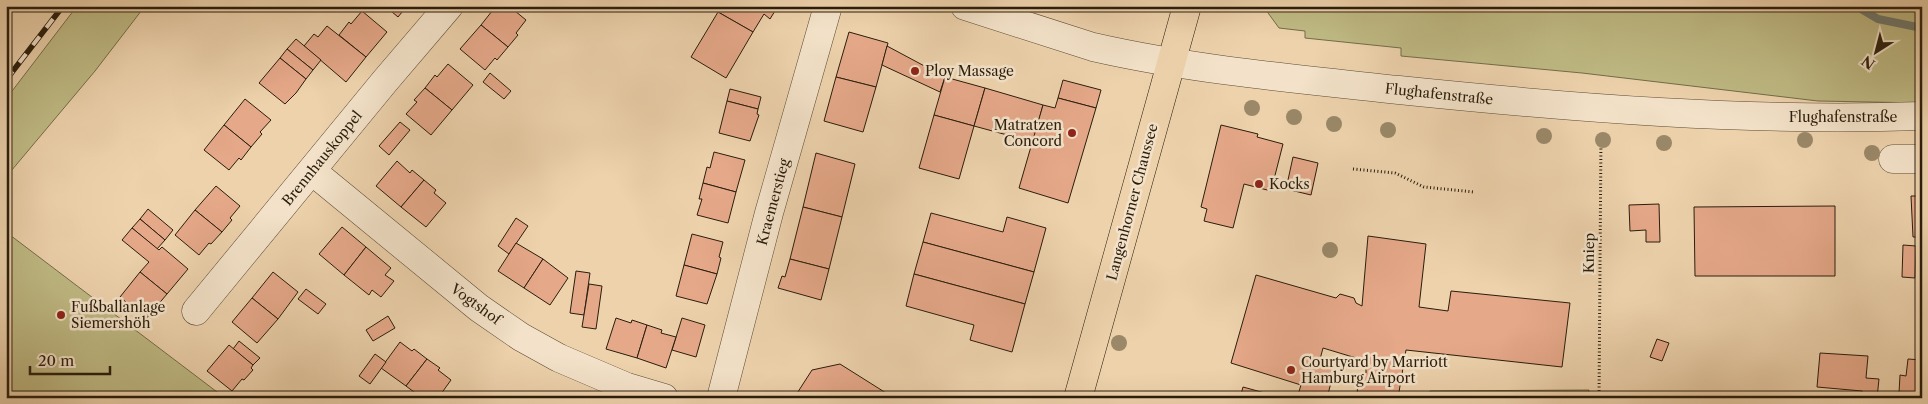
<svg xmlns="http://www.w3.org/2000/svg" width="1928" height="404" font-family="'Libre Caslon Text',serif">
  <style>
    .green { fill: #bfba84; stroke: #746c48 }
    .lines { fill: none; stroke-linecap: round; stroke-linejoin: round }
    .stream { stroke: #6e796f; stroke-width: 8 }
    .building { fill: #e5a889; stroke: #2a1d0c }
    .minor-casing { stroke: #5b4a34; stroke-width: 29 }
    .major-casing { stroke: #2a1d0c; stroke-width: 29 }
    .path { stroke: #2a1d0c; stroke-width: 3; stroke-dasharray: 1 2.5; stroke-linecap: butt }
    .minor { stroke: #f3e2c9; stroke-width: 28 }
    .major { stroke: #edd2ac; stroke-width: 28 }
    .rail-casing { stroke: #2a1d0c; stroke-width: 5.5 }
    .rail { stroke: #f3e2c9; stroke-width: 4; stroke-dasharray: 11; stroke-linecap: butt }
    .tree { fill: #9a8868 }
    .poi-dot { fill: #8f2418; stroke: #f3e2c9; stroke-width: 2 }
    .labels { text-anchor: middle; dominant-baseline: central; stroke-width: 5; stroke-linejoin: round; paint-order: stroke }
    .poi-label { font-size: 14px; fill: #2a1d0c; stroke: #f3e2c9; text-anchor: start }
    .street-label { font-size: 14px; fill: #2a1d0c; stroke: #f3e2c9 }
  </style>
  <rect width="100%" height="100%" fill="#edd2ac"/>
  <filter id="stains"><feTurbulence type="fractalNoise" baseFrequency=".004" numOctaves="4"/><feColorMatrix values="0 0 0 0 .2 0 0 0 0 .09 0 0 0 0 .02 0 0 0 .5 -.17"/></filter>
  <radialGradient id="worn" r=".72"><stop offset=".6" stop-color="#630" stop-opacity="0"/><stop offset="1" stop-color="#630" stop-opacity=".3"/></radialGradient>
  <!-- green -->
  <g class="green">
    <polygon points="77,6 145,6 95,71 6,177 6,99"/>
    <polygon points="1263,6 1922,6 1922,103 1818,101 1582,73 1401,56 1401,48 1305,38 1305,31 1279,28"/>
    <polygon points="6,232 225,398 6,398"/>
    <polygon points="1589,390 1588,398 1429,398 1430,391"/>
  </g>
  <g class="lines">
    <!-- stream -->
    <polyline class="stream" points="1856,6 1878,19 1922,28"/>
  </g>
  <!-- building -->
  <g class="building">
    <polygon points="385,6 407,6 398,17"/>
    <polygon points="496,6 509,6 526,20 516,33 518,35 508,47 481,25"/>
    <polygon points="721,6 778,6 770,19 764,14 753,32 718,12"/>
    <polygon points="362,11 387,32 366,57 339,35 349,22 351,24"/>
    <polygon points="718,12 753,32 726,78 691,57"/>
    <polygon points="481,25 508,47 497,60 495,58 485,70 460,49"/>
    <polygon points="327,26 366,57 346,82 304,46 314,34 318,37"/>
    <polygon points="849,32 888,43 876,87 836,77"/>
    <polygon points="296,39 321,60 313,70 287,49"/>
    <polygon points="887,46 945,77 940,92 882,65"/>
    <polygon points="287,49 313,70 306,79 280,58"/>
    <polygon points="280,58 306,79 296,93 285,104 259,83"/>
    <polygon points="448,64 473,85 452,110 425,88 435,75 437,77"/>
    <polygon points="490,73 511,91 504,99 483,82"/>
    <polygon points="836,77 876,87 863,132 824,121"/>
    <polygon points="945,77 985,88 974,126 934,115"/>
    <polygon points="1063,80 1101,90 1096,108 1058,98"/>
    <polygon points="425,88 452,110 431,135 406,114 417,102 414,100"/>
    <polygon points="985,88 1043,105 1033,142 974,126"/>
    <polygon points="730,89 761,97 758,109 727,101"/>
    <polygon points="1058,98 1096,108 1068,203 1019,188 1043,105 1055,108"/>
    <polygon points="245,99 271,120 260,132 262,134 251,147 224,125"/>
    <polygon points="727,101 758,109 757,114 759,115 750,141 719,133"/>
    <polygon points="934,115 974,126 959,179 919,168"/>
    <polygon points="400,122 410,130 389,155 379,146"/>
    <polygon points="224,125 251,147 241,160 239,158 229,170 204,150"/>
    <polygon points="1221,125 1258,134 1257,137 1283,144 1271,191 1244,184 1233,228 1204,221 1207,209 1201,207"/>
    <polygon points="714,152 745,160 736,192 703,183 707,167 710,168"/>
    <polygon points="816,153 855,164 842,217 803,207"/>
    <polygon points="1293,157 1318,163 1311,195 1286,189"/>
    <polygon points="397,161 410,173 412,170 424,180 401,207 376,186"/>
    <polygon points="424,180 436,190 434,193 446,203 426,227 401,207"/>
    <polygon points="703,183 736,192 728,223 697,215 702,199 699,199"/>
    <polygon points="216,186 240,206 230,218 232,220 222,232 195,210"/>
    <polygon points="1911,196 1922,196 1922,237 1913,237"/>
    <polygon points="1659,204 1660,242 1646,242 1646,230 1630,231 1629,205"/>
    <polygon points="1835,206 1835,276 1695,276 1694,207"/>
    <polygon points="803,207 842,217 829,269 790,259"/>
    <polygon points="148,209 173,230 165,240 140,219"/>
    <polygon points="195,210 222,232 211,244 209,243 199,255 175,235"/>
    <polygon points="931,213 1003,232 1007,217 1046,228 1034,272 923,242"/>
    <polygon points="516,218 528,226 509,254 498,246"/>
    <polygon points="140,219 165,240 157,249 132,228"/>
    <polygon points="342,227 366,247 344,275 319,254"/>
    <polygon points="132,228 159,250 162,247 188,269 167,294 140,272 149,262 122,240"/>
    <polygon points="692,234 723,242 719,257 721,258 717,274 684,265"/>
    <polygon points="1368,236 1426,244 1419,307 1448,311 1451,291 1570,303 1562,367 1406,350 1398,398 1357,398 1358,376 1366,373 1366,361 1323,348 1319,363 1335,367 1327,398 1297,398 1301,385 1231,363 1256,275 1336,298 1340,294 1354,298 1356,303 1362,306"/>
    <polygon points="923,242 1034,272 1025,304 914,274"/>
    <polygon points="516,243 543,259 524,288 498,271"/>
    <polygon points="1903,245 1916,246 1915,278 1902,277"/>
    <polygon points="366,247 391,268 385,275 394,281 381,297 372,290 369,295 344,275"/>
    <polygon points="543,259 568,278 550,305 524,288"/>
    <polygon points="790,259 829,269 821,300 778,288 782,276 785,277"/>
    <polygon points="684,265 717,274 707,304 676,296"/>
    <polygon points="576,271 590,273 584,315 570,313"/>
    <polygon points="140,272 167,294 146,319 120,297"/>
    <polygon points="273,272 298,292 278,319 252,298"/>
    <polygon points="914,274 1025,304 1012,352 970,340 974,325 906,306"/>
    <polygon points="589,284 602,286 596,329 582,327"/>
    <polygon points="306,289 326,304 318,314 298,299"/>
    <polygon points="252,298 278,319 257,343 232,322"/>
    <polygon points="388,316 395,328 373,341 366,330"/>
    <polygon points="616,318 631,323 632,320 647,325 637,358 606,349"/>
    <polygon points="682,318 705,325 696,357 672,350"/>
    <polygon points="647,325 662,330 661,333 676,337 666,368 637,358"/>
    <polygon points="1657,339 1669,343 1662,361 1650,357"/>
    <polygon points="239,341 260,358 253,365 233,349"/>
    <polygon points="400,342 412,351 414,349 427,359 406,386 381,368"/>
    <polygon points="229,345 253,365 251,368 253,370 244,380 242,379 232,391 207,371"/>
    <polygon points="1820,353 1868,356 1866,378 1879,379 1877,398 1862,398 1862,391 1817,387"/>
    <polygon points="375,354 386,362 370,384 359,376"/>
    <polygon points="427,359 440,368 438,370 451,380 438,398 422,398 406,386"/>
    <polygon points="1908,359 1922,360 1922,398 1894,398 1895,393 1899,393 1900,375 1906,376"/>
    <polygon points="840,364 894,398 794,398 812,370"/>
    <polygon points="1243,387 1283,398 1240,398"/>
  </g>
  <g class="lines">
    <!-- minor casing -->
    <g class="minor-casing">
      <g id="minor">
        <path d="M965,6L1093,47C1194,70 1297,79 1399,90C1573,108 1747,122 1922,116"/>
        <polyline points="1893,159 1922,159"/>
        <polyline points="312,171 479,308 521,337 559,358 627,387 664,398"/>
        <polyline points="196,311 385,81 449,6"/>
        <polyline points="721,398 769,213 828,6"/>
      </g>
    </g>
    <!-- major casing -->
    <g class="major-casing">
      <polyline id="major" points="1078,398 1187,6"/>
    </g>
    <!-- path -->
    <g class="path">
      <polyline points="1353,169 1395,173 1424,187 1474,192"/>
      <polyline points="1599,398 1601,136"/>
    </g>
    <!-- minor -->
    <use href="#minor" class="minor"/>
    <!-- major -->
    <use href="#major" class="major"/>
    <!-- rail casing -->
    <g class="rail-casing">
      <g id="rail">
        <polyline points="6,7 7,6"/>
        <polyline points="6,80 63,6"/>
      </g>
    </g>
    <!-- rail -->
    <use href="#rail" class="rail"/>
  </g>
  <!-- trees -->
  <g class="tree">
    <circle cx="1252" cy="108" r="8"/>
    <circle cx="1294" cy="117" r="8"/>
    <circle cx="1334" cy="124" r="8"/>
    <circle cx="1388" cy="130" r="8"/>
    <circle cx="1544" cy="136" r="8"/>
    <circle cx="1603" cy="140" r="8"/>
    <circle cx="1805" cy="140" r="8"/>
    <circle cx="1664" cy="143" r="8"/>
    <circle cx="1872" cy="153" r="8"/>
    <circle cx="1330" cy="250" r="8"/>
    <circle cx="1119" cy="343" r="8"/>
  </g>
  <!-- markers -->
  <g class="poi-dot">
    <circle cx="915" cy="71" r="5"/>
    <circle cx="1072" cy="133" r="5"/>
    <circle cx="1259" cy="184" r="5"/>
    <circle cx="61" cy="315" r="5"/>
    <circle cx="1291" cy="370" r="5"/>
  </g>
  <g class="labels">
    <!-- poi labels -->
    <g class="poi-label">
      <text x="925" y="71">Ploy Massage</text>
      <text x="1062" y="125" text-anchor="end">Matratzen<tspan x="1062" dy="16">Concord</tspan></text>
      <text x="1269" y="184">Kocks</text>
      <text x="71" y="307">Fußballanlage<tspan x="71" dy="16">Siemershöh</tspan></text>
      <text x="1301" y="362">Courtyard by Marriott<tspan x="1301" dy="16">Hamburg Airport</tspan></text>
    </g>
    <!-- street labels -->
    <g class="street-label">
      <text transform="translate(1439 94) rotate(6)">Flughafenstraße</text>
      <text x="1843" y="117">Flughafenstraße</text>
      <text transform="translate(322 158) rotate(-51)">Brennhauskoppel</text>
      <text transform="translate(773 202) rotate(-75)">Kraemerstieg</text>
      <text transform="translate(1132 202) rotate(-75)">Langenhorner Chaussee</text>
      <text transform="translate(1589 253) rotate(-89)">Kniep</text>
      <text transform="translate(476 304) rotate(36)">Vogtshof</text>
    </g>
  </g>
  <!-- margin -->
  <rect width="1928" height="404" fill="none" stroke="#edd2ac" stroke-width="25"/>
  <rect x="8" y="8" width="1913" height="389" fill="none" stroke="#2a1d0c" stroke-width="2.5"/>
  <rect x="12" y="12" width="1903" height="379" fill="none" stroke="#2a1d0c"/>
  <!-- north arrow -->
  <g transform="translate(1876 52) rotate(216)" stroke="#f3e2c9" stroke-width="4" paint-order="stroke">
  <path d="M0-4L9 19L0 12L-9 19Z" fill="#2a1d0c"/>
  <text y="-8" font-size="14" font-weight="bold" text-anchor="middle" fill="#2a1d0c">N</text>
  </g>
  <!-- scale -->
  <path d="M30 366v8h80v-8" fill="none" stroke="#2a1d0c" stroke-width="2.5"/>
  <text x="38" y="366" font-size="15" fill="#2a1d0c" stroke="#f3e2c9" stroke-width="4" paint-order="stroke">20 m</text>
  <rect width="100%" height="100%" filter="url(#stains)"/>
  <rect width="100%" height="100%" fill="url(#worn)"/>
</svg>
